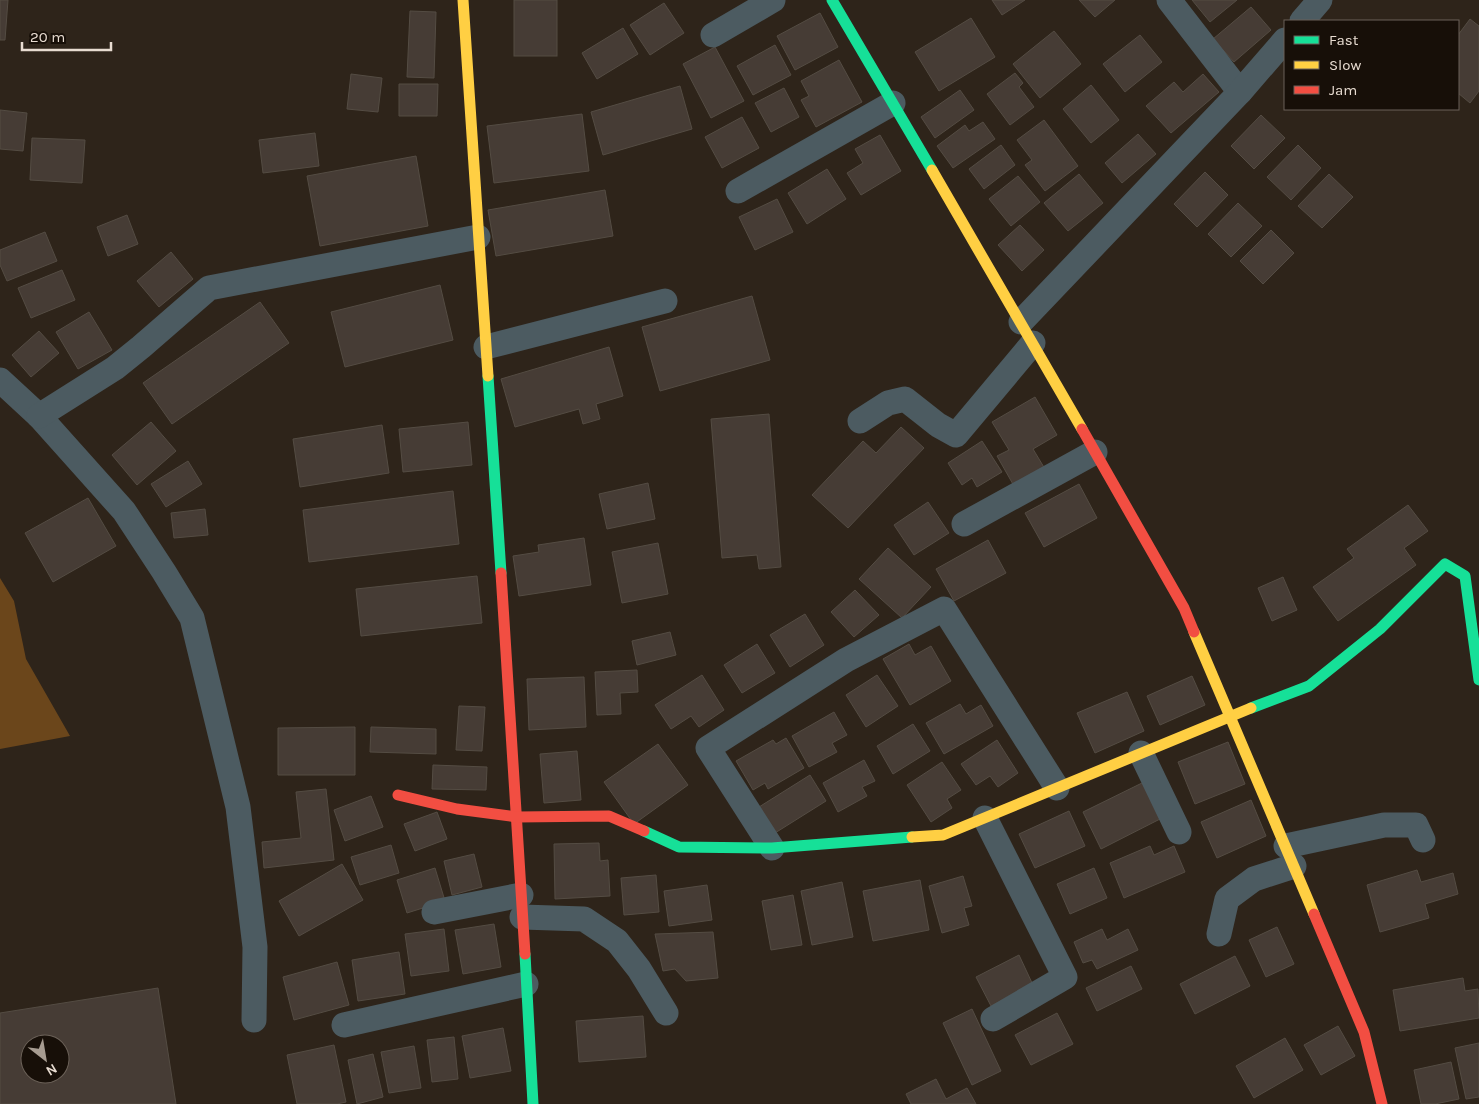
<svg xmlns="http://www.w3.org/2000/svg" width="1479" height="1104" font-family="Karla,sans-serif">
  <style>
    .forest { fill: #6b461b }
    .building { fill: #463c35; stroke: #544c43; fill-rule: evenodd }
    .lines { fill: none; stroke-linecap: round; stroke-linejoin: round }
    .street { stroke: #4c5b61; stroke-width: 25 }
    .fast { stroke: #16e098; stroke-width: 11 }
    .slow { stroke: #ffcf43; stroke-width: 11 }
    .jam { stroke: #f24e42; stroke-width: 11 }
  </style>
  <rect width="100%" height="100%" fill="#2e241a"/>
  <!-- forest -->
  <polygon class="forest" points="0,578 14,601 26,659 70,736 0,749"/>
  <!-- building -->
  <g class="building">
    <polygon points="0,0 8,0 5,40 0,40"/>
    <rect x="514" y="0" width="43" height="56"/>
    <polygon points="992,0 1025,0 1002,15"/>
    <polygon points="1079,0 1115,0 1095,17"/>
    <polygon points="1192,0 1237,0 1210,22"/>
    <polygon points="664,3 684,33 650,55 630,25"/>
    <polygon points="1251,7 1271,30 1234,62 1213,39"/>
    <polygon points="410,11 436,12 434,78 407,77"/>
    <polygon points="820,13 838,47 795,70 777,36"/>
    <polygon points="971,18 995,57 939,91 915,52"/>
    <polygon points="1470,19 1479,26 1479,91 1470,103 1458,93 1458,35"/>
    <polygon points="623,28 638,54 597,79 582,53"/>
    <polygon points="1054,31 1081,64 1040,98 1013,64"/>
    <polygon points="1140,35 1162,62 1125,92 1103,64"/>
    <polygon points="775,45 791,75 753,95 737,66"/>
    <polygon points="715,47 744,101 711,118 683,64"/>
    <polygon points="839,60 862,102 816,127 801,100 809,96 801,81"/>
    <polygon points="1015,73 1023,83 1019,87 1034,107 1010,125 987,94"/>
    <polygon points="351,74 382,78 378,112 347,109"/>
    <polygon points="1203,74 1219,92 1171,133 1146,106 1174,82 1183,92"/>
    <polygon points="399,84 438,84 437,116 399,116"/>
    <polygon points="1091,85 1119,120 1091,143 1063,109"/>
    <polygon points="680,86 692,129 603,155 591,112"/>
    <polygon points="784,88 799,117 771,132 755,103"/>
    <polygon points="960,90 974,110 935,138 921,117"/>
    <polygon points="0,110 27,113 23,151 0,149"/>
    <polygon points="582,114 589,171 494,183 487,126"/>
    <polygon points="1261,115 1285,138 1254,169 1231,146"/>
    <polygon points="742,117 759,148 722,168 705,137"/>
    <polygon points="1044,120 1078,166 1045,191 1025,165 1032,160 1017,140"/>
    <polygon points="983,122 995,139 953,168 937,146 965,125 969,131"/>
    <polygon points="315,133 319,166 263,173 259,140"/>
    <polygon points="1138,134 1156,154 1122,183 1105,163"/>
    <polygon points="880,135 901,171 861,195 847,173 863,163 855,149"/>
    <polygon points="32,138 85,140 82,183 30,180"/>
    <polygon points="1001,145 1015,165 984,189 969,169"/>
    <polygon points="1298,145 1321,168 1291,200 1267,177"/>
    <polygon points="416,156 428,226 320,246 307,176"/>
    <polygon points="827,169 846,199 807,224 788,193"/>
    <polygon points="1205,172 1228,195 1197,227 1174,204"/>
    <polygon points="1079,174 1103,203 1068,231 1044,203"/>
    <polygon points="1329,174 1353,197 1322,228 1298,206"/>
    <polygon points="1018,176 1040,202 1011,226 989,199"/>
    <polygon points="605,190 613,236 496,256 488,210"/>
    <polygon points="777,199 793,232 755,250 739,217"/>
    <polygon points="1238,203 1262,226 1231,257 1208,234"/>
    <polygon points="127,215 138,244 108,256 97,227"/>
    <polygon points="1020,225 1044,250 1022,271 998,245"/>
    <polygon points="1271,230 1294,253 1263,284 1240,261"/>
    <polygon points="45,232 57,261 7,281 0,265 0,250"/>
    <polygon points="171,252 193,279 159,307 137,281"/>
    <polygon points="62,270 75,300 31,318 18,288"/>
    <polygon points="440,285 453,340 345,367 331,312"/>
    <polygon points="752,296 770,360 660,391 642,327"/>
    <polygon points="260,302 289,343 172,424 143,383"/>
    <polygon points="89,312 112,350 78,369 56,332"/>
    <polygon points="39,331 59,353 31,377 12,355"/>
    <polygon points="609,347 623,396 596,404 600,419 583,424 579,409 515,427 501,379"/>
    <polygon points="1035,397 1057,435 1033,449 1045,469 1014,486 997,456 1009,450 992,422"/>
    <polygon points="769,414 781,567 759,569 757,555 722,558 711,419"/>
    <polygon points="151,422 176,451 137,485 112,455"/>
    <polygon points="468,422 472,465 403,472 399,429"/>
    <polygon points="382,425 389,473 300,487 293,439"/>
    <polygon points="901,427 924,448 848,528 812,495 863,441 876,453"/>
    <polygon points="982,441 1002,472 977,487 972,478 962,485 948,463"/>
    <polygon points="188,461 202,484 166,507 151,484"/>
    <polygon points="648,483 655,519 607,529 599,494"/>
    <polygon points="1079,484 1097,518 1044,547 1025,513"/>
    <polygon points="453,491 459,544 309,562 303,510"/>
    <polygon points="88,498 116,546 53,582 25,533"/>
    <polygon points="928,502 949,533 914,555 894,525"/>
    <polygon points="1408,505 1428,531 1404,548 1416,565 1338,621 1313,587 1354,558 1347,549"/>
    <polygon points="205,509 208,535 174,538 171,513"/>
    <polygon points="584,538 591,585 519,596 513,556 539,552 538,545"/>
    <polygon points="988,540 1006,573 954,601 936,569"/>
    <polygon points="658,543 668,594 622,603 612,552"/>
    <polygon points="888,548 931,587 902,618 859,579"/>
    <polygon points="477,576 482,623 361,636 356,589"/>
    <polygon points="1283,577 1297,610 1272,621 1258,588"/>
    <polygon points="855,590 879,615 854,637 831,612"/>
    <polygon points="805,614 824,645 790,667 770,635"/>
    <polygon points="670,632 676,655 637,665 632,641"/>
    <polygon points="757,644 775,673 742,693 724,665"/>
    <polygon points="909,644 915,655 931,646 951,681 910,705 883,659"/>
    <polygon points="637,670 638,692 620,693 621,714 597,715 595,672"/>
    <polygon points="702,675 724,710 699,727 691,716 671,729 655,705"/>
    <polygon points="877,675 898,706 866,727 846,695"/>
    <polygon points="1192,676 1205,705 1160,725 1147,696"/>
    <polygon points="584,677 586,727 529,730 527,679"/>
    <polygon points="1127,692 1144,731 1095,753 1077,713"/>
    <polygon points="960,704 966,714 981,705 993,726 944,754 926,723"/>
    <polygon points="459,706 485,707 482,751 456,750"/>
    <polygon points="834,712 847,735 832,743 837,752 809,767 792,736"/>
    <polygon points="913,724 930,751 893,774 877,746"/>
    <polygon points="355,727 355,775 278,775 278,728"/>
    <polygon points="371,727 436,729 436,754 370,752"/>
    <polygon points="786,738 804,768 768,789 765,783 753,790 736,761 773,740 776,744"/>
    <polygon points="997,740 1018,773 998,787 990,776 976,785 961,764"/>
    <polygon points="1228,742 1245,784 1195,804 1178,762"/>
    <polygon points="658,744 688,785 634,824 604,782"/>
    <polygon points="577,751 581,800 544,803 540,754"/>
    <polygon points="864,760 875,781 862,787 867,796 838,812 823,783"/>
    <polygon points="942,762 961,790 947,799 952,808 931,822 907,785"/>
    <polygon points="433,765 487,767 486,790 432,789"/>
    <polygon points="810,775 826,801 775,833 759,807"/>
    <polygon points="1144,782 1162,818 1101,849 1083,812"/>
    <polygon points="326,789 334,860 264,868 262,842 301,838 296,792"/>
    <polygon points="371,796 383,827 345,841 334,810"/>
    <polygon points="1251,800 1266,836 1217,858 1201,822"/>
    <polygon points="1069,811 1085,846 1035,868 1019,834"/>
    <polygon points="437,812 447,839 415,851 404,824"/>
    <polygon points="599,843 600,861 608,860 610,896 555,899 554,844"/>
    <polygon points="391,845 399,873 360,885 351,857"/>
    <polygon points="1150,846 1154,855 1174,846 1185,872 1124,898 1110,863"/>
    <polygon points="474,854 482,887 452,895 444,861"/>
    <polygon points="342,864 363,900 299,936 279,901"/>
    <polygon points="435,868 445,901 407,913 397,880"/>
    <polygon points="1094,868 1107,898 1070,914 1057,884"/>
    <polygon points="1417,870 1421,882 1453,873 1458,894 1425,904 1429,918 1380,932 1367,885"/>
    <polygon points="656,875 659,912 624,915 621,878"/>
    <polygon points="963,876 972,906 964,908 969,925 942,933 929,886"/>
    <polygon points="920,880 929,930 873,941 863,891"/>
    <polygon points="842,882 853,937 812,945 801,891"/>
    <polygon points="707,885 712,920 669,926 664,891"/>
    <polygon points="793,895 802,945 771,950 762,901"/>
    <polygon points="494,924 501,967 463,974 455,930"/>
    <polygon points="1277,927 1294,964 1266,977 1249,940"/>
    <polygon points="444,929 449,971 411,976 405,934"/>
    <polygon points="1102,929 1107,940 1128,929 1138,950 1097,969 1092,960 1083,963 1074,942"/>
    <polygon points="713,932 718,978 686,981 675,969 663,971 655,934"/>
    <polygon points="399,952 405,994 358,1001 352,960"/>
    <polygon points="1019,955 1033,985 991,1006 976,977"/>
    <polygon points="1235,956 1250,986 1195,1014 1180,984"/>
    <polygon points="337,962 349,1005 294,1020 283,977"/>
    <polygon points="1131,966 1142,989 1097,1011 1086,988"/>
    <polygon points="1463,978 1465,991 1478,989 1479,1018 1400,1031 1393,990"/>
    <path d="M158,988L176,1104H0V1013ZM30,1044H60V1074H30Z"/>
    <polygon points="972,1009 1001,1071 972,1085 943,1023"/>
    <polygon points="1057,1013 1073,1044 1031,1065 1015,1035"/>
    <polygon points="643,1016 646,1057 579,1062 576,1021"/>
    <polygon points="1338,1026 1355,1056 1321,1075 1304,1045"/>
    <polygon points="503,1028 511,1071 470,1078 462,1036"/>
    <polygon points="454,1037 458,1079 432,1082 427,1040"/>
    <polygon points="1285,1038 1303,1070 1254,1098 1236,1066"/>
    <polygon points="1479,1043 1479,1097 1466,1099 1455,1048"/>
    <polygon points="334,1045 346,1102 337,1104 297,1104 287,1055"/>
    <polygon points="414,1046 421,1088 389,1093 381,1052"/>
    <polygon points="373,1054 383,1097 357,1104 348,1060"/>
    <polygon points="1451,1062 1459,1099 1435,1104 1421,1104 1414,1070"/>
    <polygon points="936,1079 946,1099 967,1088 976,1104 911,1104 906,1094"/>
  </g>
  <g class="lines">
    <!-- street -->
    <g class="street">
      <polyline points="1169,0 1240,92"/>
      <polyline points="1302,21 1320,0"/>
      <polyline points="713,35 773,0"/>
      <polyline points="738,191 893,103"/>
      <polyline points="1021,322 1240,92 1285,40"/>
      <polyline points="486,347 665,301"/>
      <polyline points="0,380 39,416 124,511 164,572 192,618 238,807 255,947 254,1020"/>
      <polyline points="39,416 115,368 141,347 209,288 478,237"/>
      <polyline points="860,421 888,403 905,399 938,425 956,435 1033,343"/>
      <polyline points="964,524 1095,452"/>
      <polyline points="1141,753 1179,832"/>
      <polyline points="985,818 1065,977 993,1019"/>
      <polyline points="1286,846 1384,825 1416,825 1423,840"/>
      <polyline points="772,848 708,748 846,660 944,609 1057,788"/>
      <polyline points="434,912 521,895"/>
      <polyline points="522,917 584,919 617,941 639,969 666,1013"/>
      <polyline points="1219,934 1227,899 1254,879 1294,866"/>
      <polyline points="344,1025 526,984"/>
    </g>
    <!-- fast -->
    <g class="fast">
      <polyline points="832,0 932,170"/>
      <polyline points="488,376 501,573"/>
      <polyline points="1251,708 1309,686 1380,629 1445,564 1465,576 1479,680"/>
      <polyline points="644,831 679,847 772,848 912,837"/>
      <polyline points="525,954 533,1104"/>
    </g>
    <!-- slow -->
    <g class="slow">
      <polyline points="463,0 488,376"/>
      <polyline points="932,170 1082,429"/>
      <polyline points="1194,632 1314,914"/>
      <polyline points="912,837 943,835 1251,708"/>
    </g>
    <!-- jam -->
    <g class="jam">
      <polyline points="1082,429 1184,608 1194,632"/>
      <polyline points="501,573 525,954"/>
      <polyline points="398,795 457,809 517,817 609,816 644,831"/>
      <polyline points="1314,914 1364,1032 1382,1104"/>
    </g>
  </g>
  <!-- legend -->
  <rect x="1284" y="20" width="175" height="90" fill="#170f08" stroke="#6b6158"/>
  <rect x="1294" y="36" width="25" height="8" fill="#16e098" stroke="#6b6158"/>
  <text x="1329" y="45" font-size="15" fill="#e8dcd1">Fast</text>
  <rect x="1294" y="61" width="25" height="8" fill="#ffcf43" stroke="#6b6158"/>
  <text x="1329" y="70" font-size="15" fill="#e8dcd1">Slow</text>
  <rect x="1294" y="86" width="25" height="8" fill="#f24e42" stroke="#6b6158"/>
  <text x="1329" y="95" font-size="15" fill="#e8dcd1">Jam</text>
  <!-- north arrow -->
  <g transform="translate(45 1059) rotate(149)"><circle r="24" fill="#170f08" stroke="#6b6158"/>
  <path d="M0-4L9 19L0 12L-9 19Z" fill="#a79c91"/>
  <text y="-8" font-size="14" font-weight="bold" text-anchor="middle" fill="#e8dcd1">N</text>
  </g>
  <!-- scale -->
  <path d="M22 42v8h89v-8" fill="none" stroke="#e8dcd1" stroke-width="2.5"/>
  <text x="30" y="42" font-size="15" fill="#e8dcd1" stroke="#170f08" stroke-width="4" paint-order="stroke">20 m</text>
</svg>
